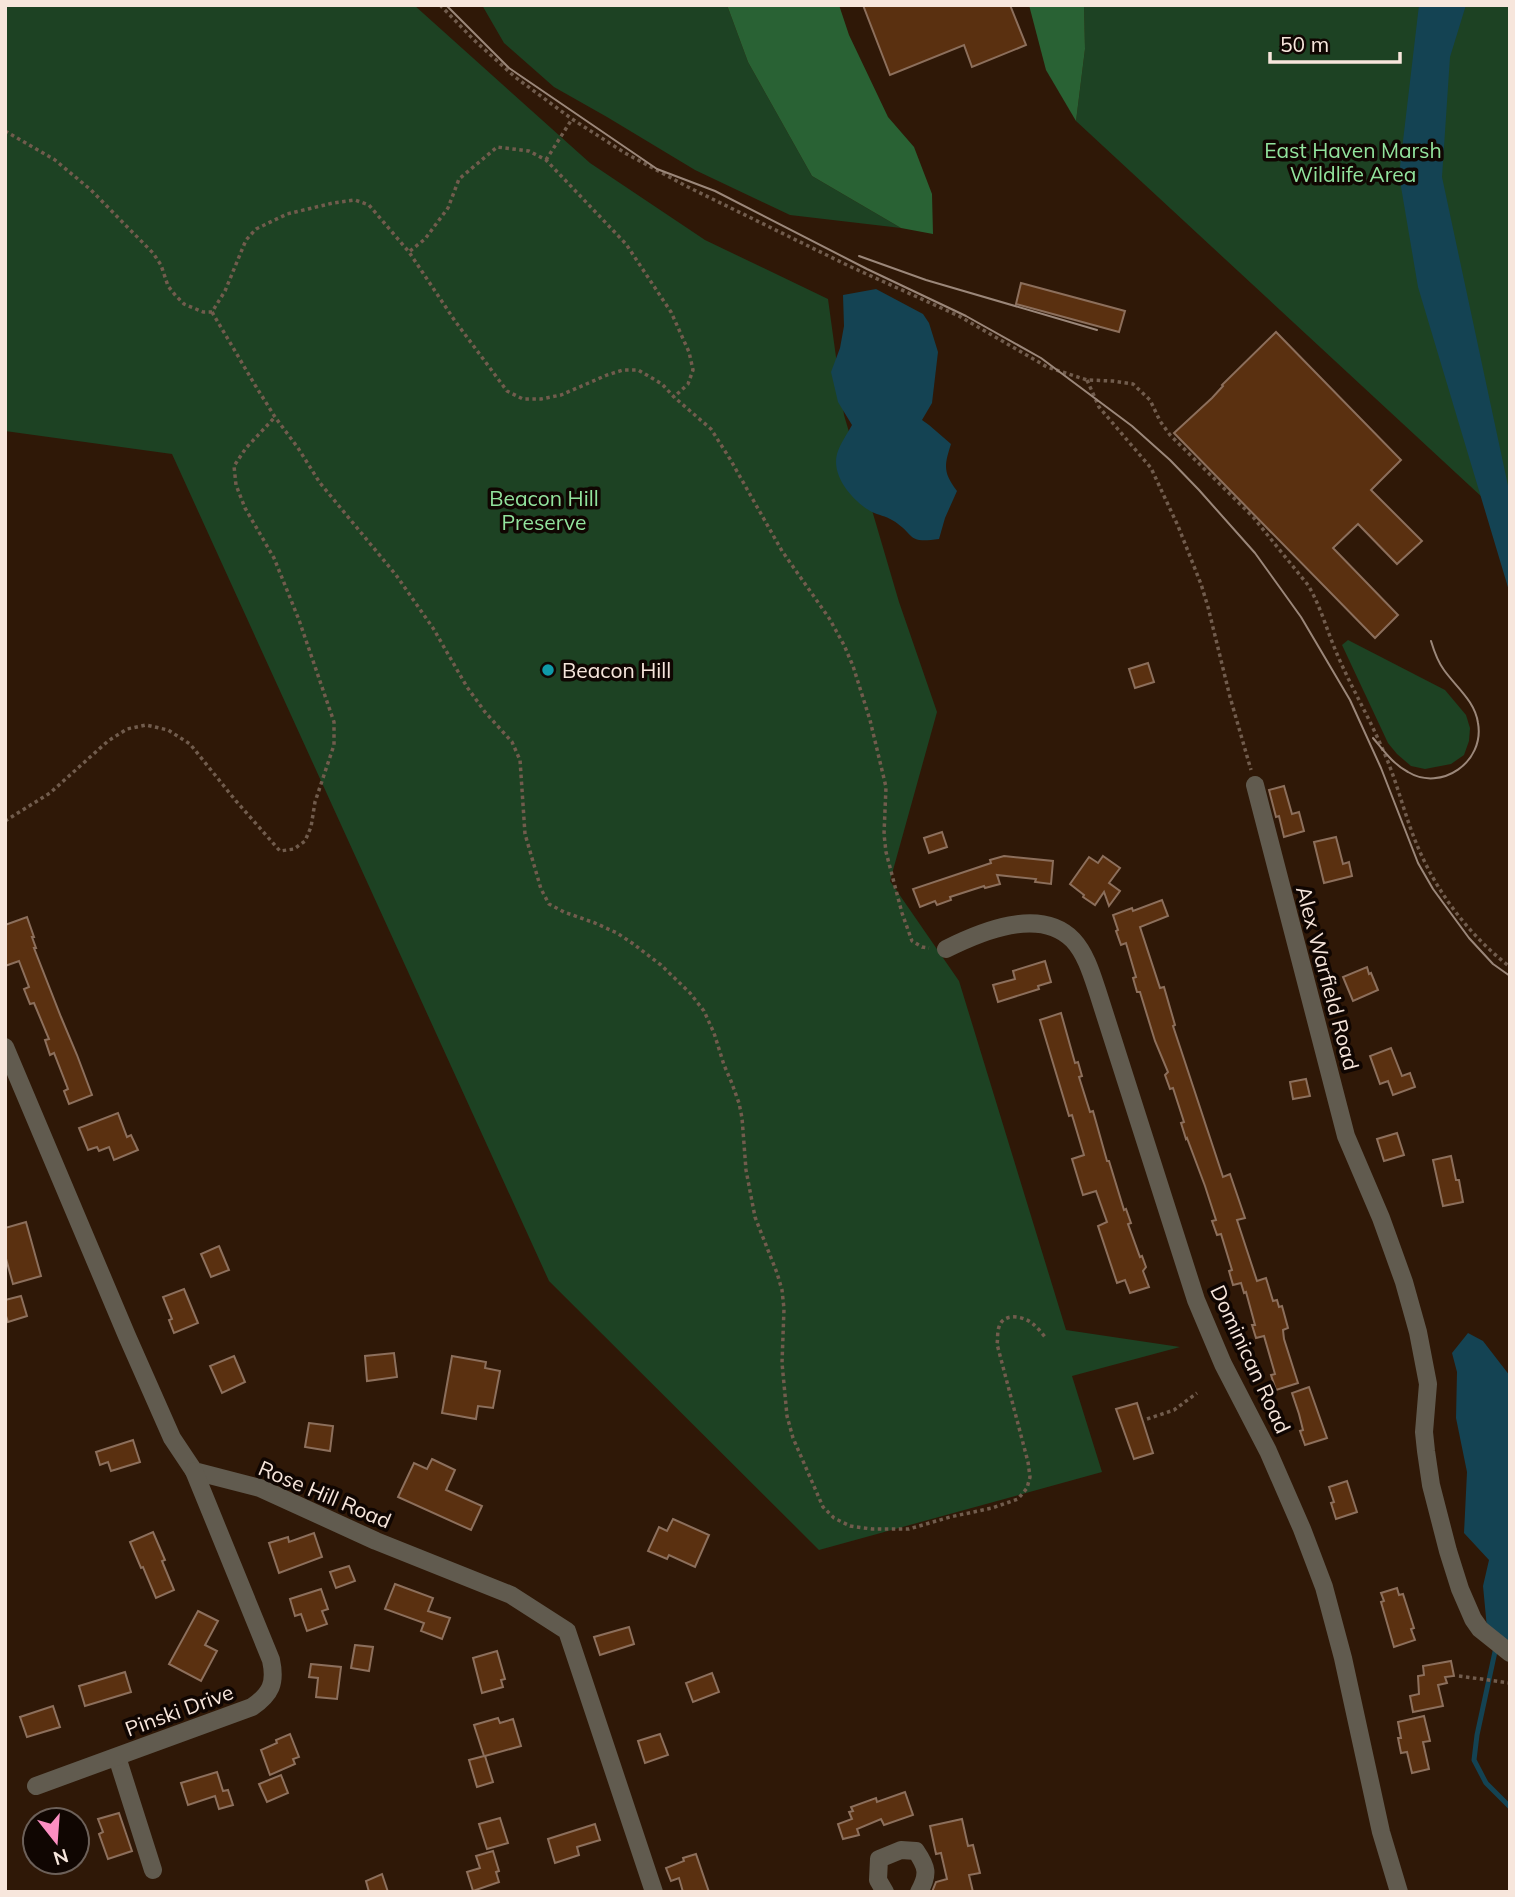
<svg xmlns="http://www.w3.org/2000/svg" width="1515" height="1897" font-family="Mulish,sans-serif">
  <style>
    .green { fill: #1d4223 }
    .forest { fill: #296234 }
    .water { fill: #144353 }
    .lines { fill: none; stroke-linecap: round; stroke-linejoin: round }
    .stream { stroke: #144353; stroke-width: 5 }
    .building { fill: #5a3010; stroke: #8c6f5c; stroke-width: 2 }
    .path { stroke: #715c4d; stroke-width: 3.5; stroke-dasharray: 3.5 3.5; stroke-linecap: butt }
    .minor { stroke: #615b4f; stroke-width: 18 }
    .tram { stroke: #9b877a; stroke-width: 2 }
    .culture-dot { fill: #0f9aa8; stroke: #100602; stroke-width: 2.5 }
    .labels { text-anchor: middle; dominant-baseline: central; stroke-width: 7; stroke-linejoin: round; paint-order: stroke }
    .park-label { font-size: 21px; fill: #92e39d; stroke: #100602 }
    .poi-label { font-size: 21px; fill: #f7e6dc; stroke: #100602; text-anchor: start }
    .street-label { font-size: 21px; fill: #f7e6dc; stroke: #100602 }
  </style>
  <rect width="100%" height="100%" fill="#2f1807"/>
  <!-- green -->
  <g class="green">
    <polygon points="5,5 414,5 590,163 705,240 828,299 844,415 899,602 937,712 890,881 959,981 1066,1330 1180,1347 1072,1376 1102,1472 819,1550 549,1281 172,454 5,431"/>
    <polygon points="482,5 727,5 748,62 812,176 901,228 790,215 695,170 607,117 554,87 504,43"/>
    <polygon points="1084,5 1510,5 1510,523 1076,121 1085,49"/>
    <polygon points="1348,640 1445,690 1466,715 1470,728 1469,741 1464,755 1451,764 1425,769 1411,766 1397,754 1388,743 1342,645"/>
  </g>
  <!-- forest -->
  <g class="forest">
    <polygon points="727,5 839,5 849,35 888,117 914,147 932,194 933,234 901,228 812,176 748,62"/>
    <polygon points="1029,5 1084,5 1085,49 1076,121 1046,70"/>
  </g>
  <!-- water -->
  <g class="water">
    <polygon points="1419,5 1466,5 1450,57 1442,177 1510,495 1510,594 1418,287 1399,175"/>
    <path d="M876,289L923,314L929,323L938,352L932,403L922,420L929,425L951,444C944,466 943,472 957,491L945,518L939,539C905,544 916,534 892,520C886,516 878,515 872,512C854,502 831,477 837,454C840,444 847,434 852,425L838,402L831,372L840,348L844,326L843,295Z"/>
    <polygon points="1468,1333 1483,1341 1510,1376 1510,1644 1487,1628 1483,1586 1489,1560 1464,1533 1467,1472 1456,1418 1457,1372 1452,1353"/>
  </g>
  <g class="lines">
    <!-- stream -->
    <polyline class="stream" points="1496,1647 1477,1735 1474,1760 1486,1783 1510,1807"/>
  </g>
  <!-- building -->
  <g class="building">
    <polygon points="863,5 1010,5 1026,45 972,67 964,45 890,75"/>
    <polygon points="1021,283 1125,311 1119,332 1016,304"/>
    <polygon points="1276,332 1401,460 1371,490 1422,541 1397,564 1358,524 1333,548 1398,615 1375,638 1174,433 1212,398 1223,386 1222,385"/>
    <polygon points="1148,663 1154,682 1135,688 1129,669"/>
    <polygon points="1284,786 1292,814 1299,812 1304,831 1284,837 1279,816 1276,817 1269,790"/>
    <polygon points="942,832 947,847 929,853 924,838"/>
    <polygon points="1336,837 1343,864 1349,862 1352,876 1324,883 1314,842"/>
    <polygon points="1004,856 1053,861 1051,884 1035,882 1036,879 997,875 1000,884 985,888 984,886 950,897 951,900 937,905 935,901 920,907 913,889 991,863 990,860"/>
    <polygon points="1103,856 1120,868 1109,883 1120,891 1109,906 1104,892 1095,905 1083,897 1084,895 1070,884 1089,857 1098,863"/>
    <polygon points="1162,900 1168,916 1140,927 1160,988 1164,987 1175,1025 1173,1026 1180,1047 1223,1177 1230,1174 1245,1218 1237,1220 1257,1281 1266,1278 1273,1301 1277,1300 1279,1307 1282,1306 1288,1328 1283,1330 1284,1339 1298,1383 1276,1390 1271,1375 1275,1374 1264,1336 1256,1338 1252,1325 1255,1325 1246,1292 1244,1293 1241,1283 1233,1285 1229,1271 1232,1270 1221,1234 1217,1235 1212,1221 1216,1220 1205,1186 1187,1138 1186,1139 1181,1123 1184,1122 1173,1088 1170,1089 1165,1075 1168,1072 1155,1041 1140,992 1137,992 1133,978 1136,977 1126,943 1121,945 1116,931 1118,930 1113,915 1132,908 1133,911"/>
    <polygon points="27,917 34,937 32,937 36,948 34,948 61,1017 77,1055 92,1095 69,1104 64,1091 68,1089 54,1053 50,1055 45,1040 49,1039 34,1003 30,1004 24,989 29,987 19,961 5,966 5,925"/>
    <polygon points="1045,961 1051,982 1038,986 1039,989 998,1002 993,985 1015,979 1013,971"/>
    <polygon points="1367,967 1369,974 1371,973 1378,990 1353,1001 1343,977"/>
    <polygon points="1061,1013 1075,1063 1078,1062 1082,1076 1079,1077 1090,1112 1093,1111 1107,1161 1109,1161 1124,1210 1126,1209 1131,1223 1128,1224 1140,1257 1142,1256 1146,1267 1143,1271 1149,1287 1130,1293 1125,1280 1117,1283 1098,1226 1107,1222 1096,1191 1083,1195 1072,1159 1084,1155 1072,1115 1069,1116 1040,1020"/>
    <polygon points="1391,1048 1402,1076 1410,1073 1415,1087 1393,1095 1388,1081 1380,1084 1370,1056"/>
    <polygon points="1306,1079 1310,1096 1293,1099 1290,1082"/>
    <polygon points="118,1113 127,1137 131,1135 138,1150 114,1160 109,1147 99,1151 97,1147 88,1150 79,1128"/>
    <polygon points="1397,1133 1404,1155 1384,1161 1377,1139"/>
    <polygon points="1451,1156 1456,1180 1459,1180 1463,1202 1443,1206 1433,1160"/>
    <polygon points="26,1222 41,1276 13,1284 5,1255 5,1228"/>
    <polygon points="219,1246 229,1270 211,1277 201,1254"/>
    <polygon points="184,1289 198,1323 174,1333 169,1320 172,1319 163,1297"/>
    <polygon points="21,1296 27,1316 8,1322 5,1313 5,1300"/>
    <polygon points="394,1353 397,1377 367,1381 365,1356"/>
    <polygon points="234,1356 245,1382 222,1393 210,1366"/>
    <polygon points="452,1356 486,1362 485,1368 500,1371 493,1408 478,1406 476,1419 442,1413"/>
    <polygon points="1309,1387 1327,1438 1305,1445 1300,1431 1303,1430 1299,1414 1292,1393"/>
    <polygon points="1137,1403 1153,1453 1134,1459 1116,1409"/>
    <polygon points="309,1423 333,1426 330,1451 305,1447"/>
    <polygon points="133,1440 140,1462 111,1471 108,1462 100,1465 96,1452"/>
    <polygon points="432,1459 455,1470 446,1490 482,1506 471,1530 398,1497 414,1463 427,1469"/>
    <polygon points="1347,1481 1357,1512 1336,1519 1331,1503 1334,1502 1329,1487"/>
    <polygon points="673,1519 709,1535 695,1567 669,1555 667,1559 648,1551 659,1527 667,1531"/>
    <polygon points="153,1532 165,1560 162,1561 174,1590 156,1598 143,1567 141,1568 130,1542"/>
    <polygon points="314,1533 322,1557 279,1573 269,1543 288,1537 289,1542"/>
    <polygon points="349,1566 355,1581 336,1588 330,1572"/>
    <polygon points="395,1584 433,1598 428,1611 450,1618 442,1639 421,1631 424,1623 385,1609"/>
    <polygon points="1397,1588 1399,1595 1403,1594 1414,1628 1411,1629 1415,1640 1394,1647 1381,1602 1384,1601 1381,1593"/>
    <polygon points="321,1589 328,1609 322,1611 327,1624 307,1631 301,1614 295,1616 290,1599"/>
    <polygon points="198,1611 218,1621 205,1645 217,1651 201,1681 169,1664"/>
    <polygon points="629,1627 634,1644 600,1655 594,1637"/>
    <polygon points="355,1645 373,1647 369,1671 351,1668"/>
    <polygon points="497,1651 505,1679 501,1680 503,1687 482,1693 473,1658"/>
    <polygon points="1451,1661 1454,1676 1445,1677 1447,1683 1438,1685 1443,1706 1413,1712 1410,1696 1419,1694 1418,1676 1424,1675 1423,1666"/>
    <polygon points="311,1664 341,1667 337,1699 316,1697 318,1678 309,1677"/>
    <polygon points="125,1672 131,1692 85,1706 79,1686"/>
    <polygon points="712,1673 719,1692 693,1702 686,1683"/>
    <polygon points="53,1706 60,1727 27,1737 20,1717"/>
    <polygon points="1424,1716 1430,1741 1423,1742 1429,1769 1412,1773 1407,1752 1401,1753 1398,1738 1401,1738 1398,1722"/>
    <polygon points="498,1718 500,1723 513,1719 521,1746 485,1756 493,1782 477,1787 469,1760 484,1756 474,1725"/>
    <polygon points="290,1734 299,1757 293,1759 295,1764 270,1775 261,1750 277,1743 276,1740"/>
    <polygon points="660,1734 668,1755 645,1763 638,1741"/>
    <polygon points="217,1772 223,1791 228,1790 233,1805 219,1809 215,1796 188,1805 181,1783"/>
    <polygon points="281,1775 288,1793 267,1802 259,1784"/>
    <polygon points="905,1792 913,1815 884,1825 881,1819 857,1829 859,1835 843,1839 838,1824 852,1819 849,1812 853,1811 851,1807 876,1798 877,1802"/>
    <polygon points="119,1813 132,1851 108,1859 99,1834 103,1832 98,1819"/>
    <polygon points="500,1818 508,1843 487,1849 479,1824"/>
    <polygon points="962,1819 968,1846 973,1845 980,1873 969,1875 973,1892 932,1892 936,1882 947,1879 941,1853 936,1854 930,1826"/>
    <polygon points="595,1824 600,1840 577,1847 579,1855 555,1863 548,1839"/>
    <polygon points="493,1851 499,1871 496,1872 499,1882 473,1891 467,1872 480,1868 476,1856"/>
    <polygon points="696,1854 709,1892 683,1892 679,1878 671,1881 666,1868 684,1861 683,1858"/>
    <polygon points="382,1874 388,1892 369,1892 366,1881"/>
  </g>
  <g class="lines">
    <!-- path -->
    <g class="path">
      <path d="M440,5L474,40L515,77L572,119L625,153L688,187L849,266L959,316L1047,367L1087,380L1113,381L1133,384L1150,400L1160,421L1170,435L1253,517L1308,585C1321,607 1327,631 1337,654C1351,687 1369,717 1383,750C1397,781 1404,814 1417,845C1437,893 1469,935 1510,967"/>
      <polyline points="5,131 55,160 91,190 153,253 161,265 168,286 176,296 184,304 203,312 212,312 225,291 246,240 256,229 287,214 333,203 355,200 369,205 409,252 455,321 507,391 523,399 541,399 561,395 607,375 623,370 638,370 662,384 674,397 711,429 730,459 782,551 829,618 844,645 853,666 870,720 886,787 884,834 886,852 902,913 912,941 922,947 929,948"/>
      <polyline points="546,160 572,119"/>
      <polyline points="410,251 425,239 448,208 459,179 497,147 529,151 546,160 626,244 671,312 689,352 693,370 688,384 674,397"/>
      <path d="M212,312L255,385L275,417L298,448L320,483L396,575L433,628L467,687L485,712L512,742L520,760L525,834L541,889L549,904L564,912L595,923L617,933L632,943L661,965L690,993L704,1011L714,1033L724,1065L731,1081L739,1103L742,1118L746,1170L755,1217L777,1273L782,1290L784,1309L782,1363L787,1416L793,1438L823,1507L834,1518L850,1526L872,1529H909L950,1517L992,1508L1018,1499L1027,1488L1030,1477L1028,1462L997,1344C998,1339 997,1332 999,1327C1003,1312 1024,1316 1033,1324C1037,1327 1041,1332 1045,1337"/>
      <polyline points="1087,380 1099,407 1151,468 1178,526 1201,584 1208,607 1230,697 1251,770"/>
      <polyline points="5,821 50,793 108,741 127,729 146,725 168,730 190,744 236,801 280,851 294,849 305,841 311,827 315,802 334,745 334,722 299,620 274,558 245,508 236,485 234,466 246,448 275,417"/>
      <polyline points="1147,1419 1174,1410 1197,1393"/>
      <polyline points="1459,1676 1510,1683"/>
    </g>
    <!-- minor -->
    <g class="minor">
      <polyline points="1255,785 1346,1136 1381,1218 1404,1282 1418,1332 1428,1384 1424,1432 1426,1451 1431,1485 1448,1551 1460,1589 1473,1619 1480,1629 1510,1653"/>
      <path d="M946,949C980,932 1040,906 1073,940C1086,954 1092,975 1098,993L1196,1300L1223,1364L1268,1451L1302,1529L1324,1587L1343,1658L1381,1832L1399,1892"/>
      <polyline points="5,1047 127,1336 172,1438 194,1471 260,1488 376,1541 511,1595 567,1631 654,1892"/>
      <polyline points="117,1757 153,1870"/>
      <path d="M36,1786L252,1707C271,1694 276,1683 271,1660L194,1471"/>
      <path d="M885,1892L878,1880L879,1859L901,1850L916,1851C927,1867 929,1874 919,1892"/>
    </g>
    <!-- tram -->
    <g class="tram">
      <polyline points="446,5 509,68 657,169 715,191 867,269 966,316 1041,358 1132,426 1170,460 1199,490 1255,553 1301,617 1350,700 1381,768 1418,863 1433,889 1469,938 1493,964 1510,976"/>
      <polyline points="859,256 926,280 1097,330"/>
      <path d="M1373,738C1384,751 1393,764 1408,772C1441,792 1485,762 1478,723C1475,701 1456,687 1444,670C1438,662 1434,651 1431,641"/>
    </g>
  </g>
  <!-- markers -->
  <circle class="culture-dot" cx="548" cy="670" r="7"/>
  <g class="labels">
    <!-- park labels -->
    <g class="park-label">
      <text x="1353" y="150">East Haven Marsh<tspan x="1353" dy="24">Wildlife Area</tspan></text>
      <text x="544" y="498">Beacon Hill<tspan x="544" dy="24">Preserve</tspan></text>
    </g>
    <!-- poi labels -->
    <g class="poi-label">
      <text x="562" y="670">Beacon Hill</text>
    </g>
    <!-- street labels -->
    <g class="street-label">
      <text transform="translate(1328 978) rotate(75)">Alex Warfield Road</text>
      <text transform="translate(1251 1359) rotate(65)">Dominican Road</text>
      <text transform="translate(325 1494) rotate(23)">Rose Hill Road</text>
      <text transform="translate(179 1710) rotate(-20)">Pinski Drive</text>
    </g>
  </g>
  <!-- border -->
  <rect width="1515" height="1897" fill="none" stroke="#f7e6dc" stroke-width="14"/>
  <!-- north arrow -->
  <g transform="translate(56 1841) rotate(163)"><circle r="33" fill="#100602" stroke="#6c6059" stroke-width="2"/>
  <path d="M0-5L12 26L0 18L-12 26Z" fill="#fc8fc2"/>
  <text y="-10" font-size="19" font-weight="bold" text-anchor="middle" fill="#f7e6dc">N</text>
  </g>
  <!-- scale -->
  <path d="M1270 52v10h130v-10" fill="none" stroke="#f7e6dc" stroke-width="3.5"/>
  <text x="1280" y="52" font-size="21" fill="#f7e6dc" stroke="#100602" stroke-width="5" paint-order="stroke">50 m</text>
</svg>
